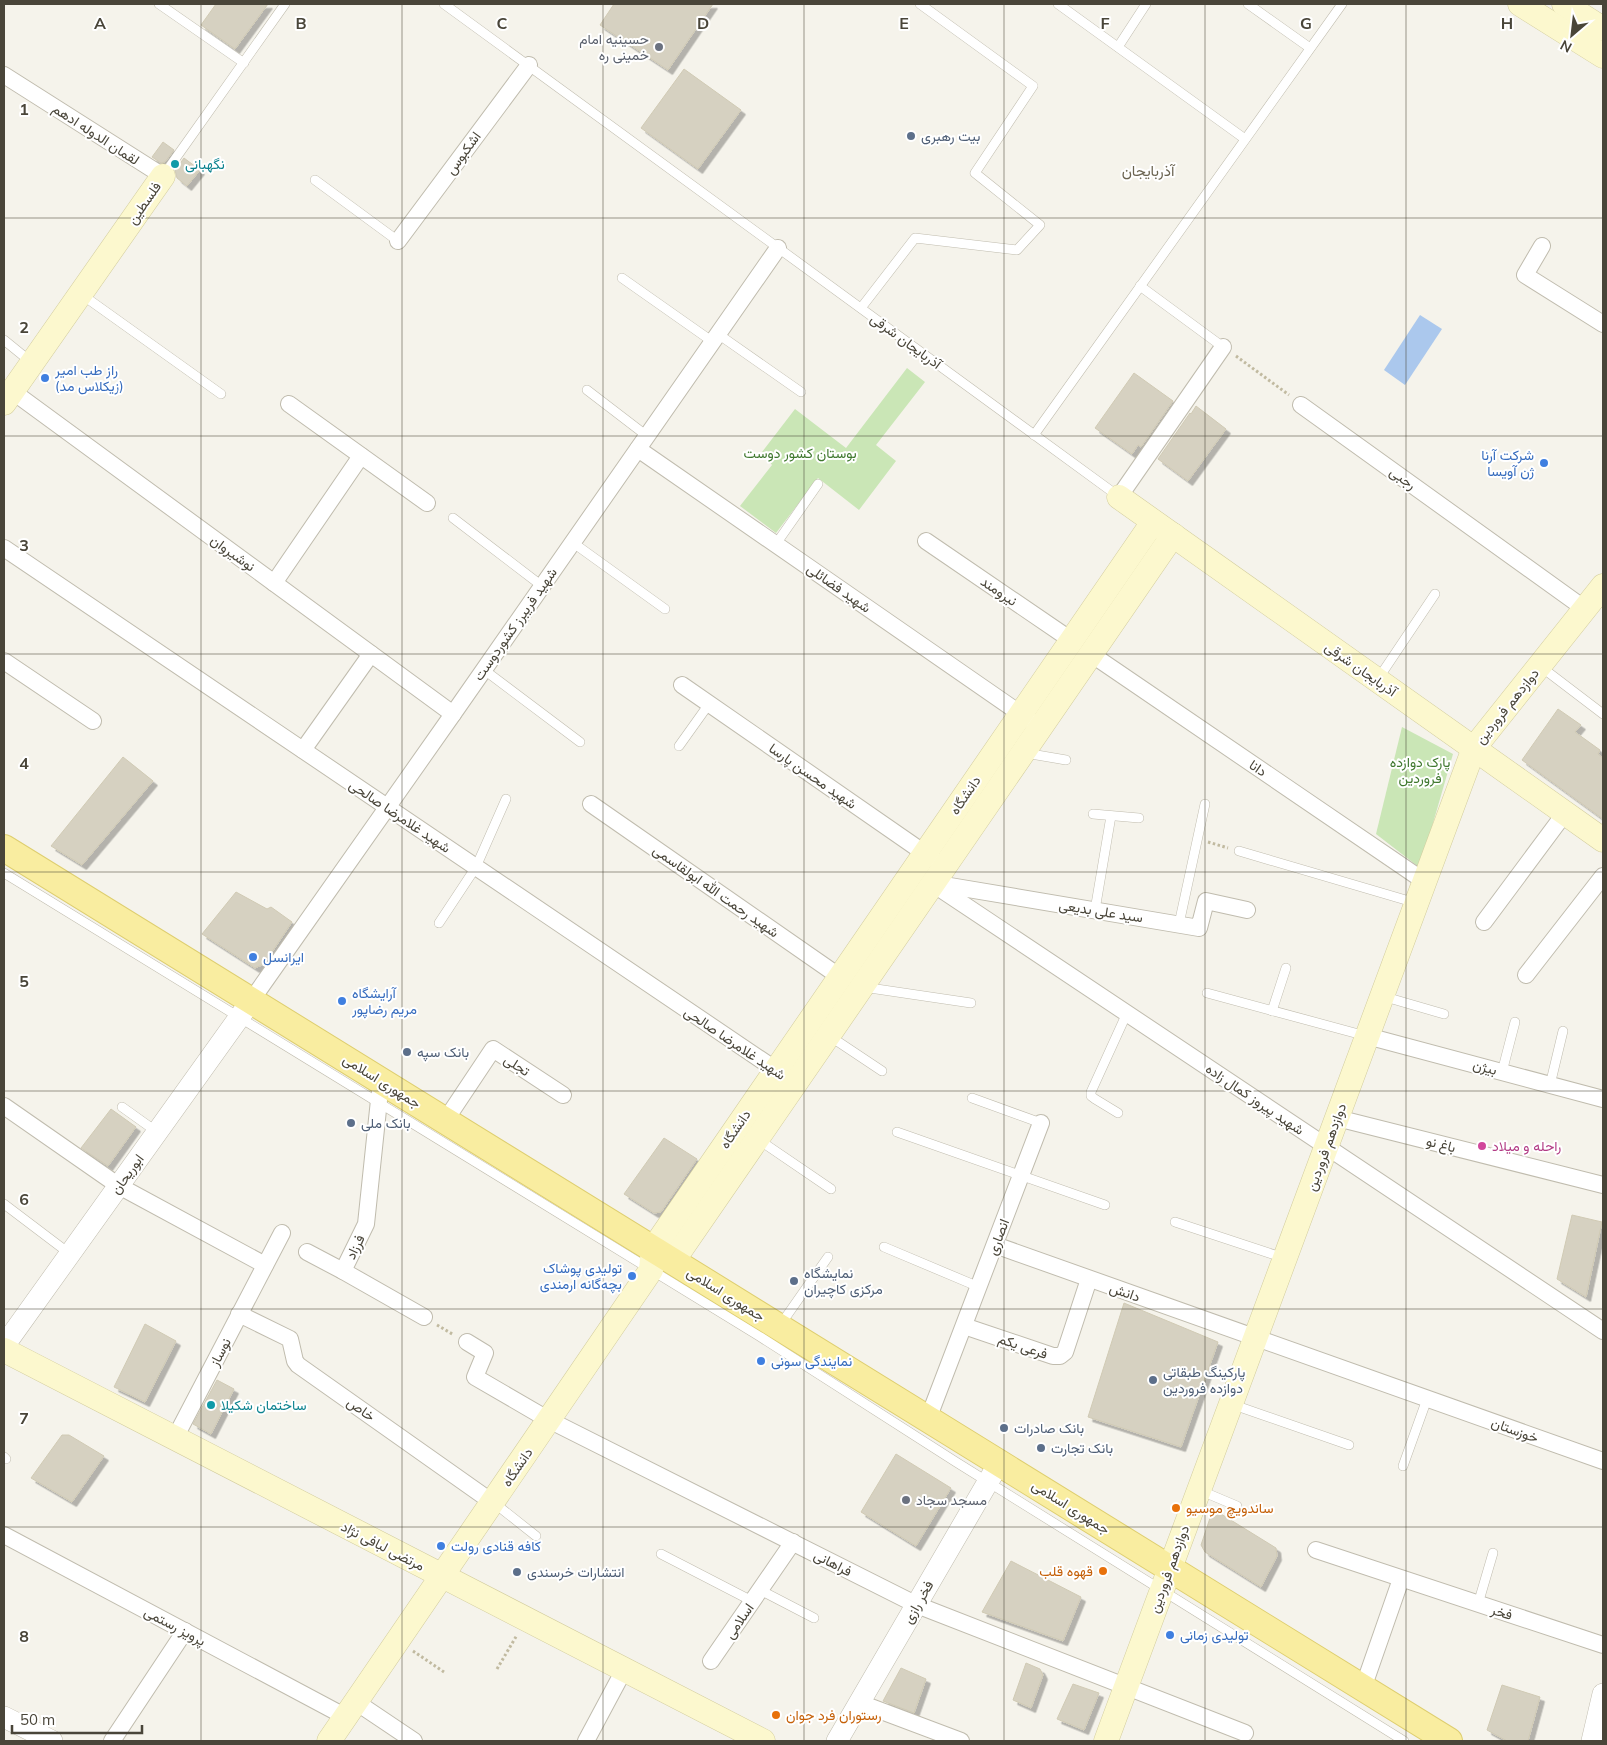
<svg xmlns="http://www.w3.org/2000/svg" width="1607" height="1745" font-family="Mulish,Vazirmatn,sans-serif">
  <style>
    .green { fill: #cae6b6 }
    .water { fill: #abc8ed }
    .building { fill: #d6d1c1; stroke: #d0cab4; filter: url(#shadow) }
    .lines { fill: none; stroke-linecap: round; stroke-linejoin: round }
    .service-casing { stroke: #c0bcae; stroke-width: 10 }
    .minor-casing { stroke: #c0bcae; stroke-width: 18 }
    .tertiary-casing { stroke: #c0bcae; stroke-width: 22 }
    .secondary-casing { stroke: #d2cc9d; stroke-width: 25 }
    .primary-casing { stroke: #dece6f; stroke-width: 28 }
    .path { stroke: #c1baa0; stroke-width: 3; stroke-dasharray: 2.5 2.5; stroke-linecap: butt }
    .service { stroke: #fff; stroke-width: 9 }
    .minor { stroke: #fff; stroke-width: 16 }
    .tertiary { stroke: #fff; stroke-width: 21 }
    .secondary { stroke: #fcf8ce; stroke-width: 24 }
    .primary { stroke: #f9eda0; stroke-width: 26 }
    .grid { fill: none; stroke: #494539; stroke-width: 1; stroke-opacity: 0.55 }
    .worship-dot { fill: #6b7280; stroke: #fff; stroke-width: 2 }
    .service-dot { fill: #5c6f8a; stroke: #fff; stroke-width: 2 }
    .culture-dot { fill: #0f9aa8; stroke: #fff; stroke-width: 2 }
    .shop-dot { fill: #3f7fe0; stroke: #fff; stroke-width: 2 }
    .hotel-dot { fill: #d1479c; stroke: #fff; stroke-width: 2 }
    .food-dot { fill: #e8710a; stroke: #fff; stroke-width: 2 }
    .labels { text-anchor: middle; dominant-baseline: central; stroke-width: 4; stroke-linejoin: round; paint-order: stroke }
    .worship-label { font-size: 14px; fill: #5b616d; stroke: #fff; text-anchor: end }
    .street-label { font-size: 14px; fill: #494539; stroke: #fff }
    .service-label { font-size: 14px; fill: #4e5e75; stroke: #fff; text-anchor: start }
    .culture-label { font-size: 14px; fill: #0d838f; stroke: #fff; text-anchor: start }
    .shop-label { font-size: 14px; fill: #366cbe; stroke: #fff; text-anchor: start }
    .park-label { font-size: 14px; fill: #3f782e; stroke: #fff }
    .hotel-label { font-size: 14px; fill: #b23c85; stroke: #fff; text-anchor: start }
    .food-label { font-size: 14px; fill: #c56008; stroke: #fff; text-anchor: start }
    .neighbourhood-label { font-size: 15px; fill: #6b6451; stroke: #fff }
    .grid-label { font-size: 16px; text-anchor: middle; font-weight: bold; fill: #494539; stroke: #fff; stroke-width: 4; stroke-linejoin: round; paint-order: stroke }
  </style>
  <defs>
    <filter id="shadow"><feDropShadow dx="4.5" dy="4.5" stdDeviation="0" flood-color="#0004"/></filter>
  </defs>
  <rect width="100%" height="100%" fill="#f5f3eb"/>
  <!-- green -->
  <g class="green">
    <polygon points="907,368 925,382 876,445 896,461 859,510 818,478 776,533 740,506 772,465 762,452 795,409 846,448"/>
    <polygon points="1402,727 1453,754 1420,868 1376,834"/>
  </g>
  <!-- water -->
  <polygon class="water" points="1420,315 1442,329 1405,385 1384,370"/>
  <!-- building -->
  <g class="building">
    <polygon points="216,4 268,4 235,49 201,25"/>
    <polygon points="614,4 713,4 668,70 600,25"/>
    <polygon points="684,69 741,110 698,169 641,128"/>
    <polygon points="163,142 174,150 165,162 161,163 152,157"/>
    <polygon points="184,158 200,170 187,186 177,178 175,170"/>
    <polygon points="1134,373 1173,401 1141,447 1138,445 1132,454 1095,428"/>
    <polygon points="1196,406 1226,429 1188,481 1158,459 1190,413 1191,414"/>
    <polygon points="1558,709 1581,725 1575,732 1600,750 1598,754 1603,758 1603,819 1522,760"/>
    <polygon points="123,757 153,781 82,865 51,846"/>
    <polygon points="236,892 267,909 271,907 292,922 264,964 255,968 202,934"/>
    <polygon points="111,1109 136,1127 108,1166 81,1148"/>
    <polygon points="664,1138 697,1159 661,1212 654,1213 624,1194"/>
    <polygon points="1572,1215 1602,1222 1586,1297 1557,1279"/>
    <polygon points="1124,1303 1218,1342 1181,1447 1088,1417"/>
    <polygon points="145,1324 176,1341 145,1402 114,1387"/>
    <polygon points="217,1380 234,1389 211,1434 193,1424"/>
    <polygon points="62,1435 69,1435 104,1456 72,1502 31,1478"/>
    <polygon points="896,1454 951,1488 916,1546 861,1512"/>
    <polygon points="1213,1509 1276,1548 1277,1556 1261,1587 1205,1552 1201,1545"/>
    <polygon points="1011,1561 1081,1597 1063,1641 982,1612"/>
    <polygon points="1026,1663 1040,1669 1043,1675 1031,1708 1013,1700"/>
    <polygon points="901,1668 926,1679 914,1713 883,1701"/>
    <polygon points="1073,1684 1099,1693 1084,1730 1057,1719"/>
    <polygon points="1502,1685 1540,1697 1528,1741 1507,1741 1487,1730"/>
  </g>
  <g class="lines">
    <!-- service casing -->
    <g class="service-casing">
      <g id="service">
        <polyline points="159,4 244,63"/>
        <polyline points="444,4 1118,496"/>
        <polyline points="1058,4 1245,139"/>
        <polyline points="1248,4 1310,48"/>
        <polyline points="1118,47 1146,4"/>
        <polyline points="163,176 285,4"/>
        <polyline points="315,180 398,241"/>
        <polyline points="622,278 713,342"/>
        <polyline points="1140,286 1223,347"/>
        <polyline points="81,294 221,394"/>
        <polyline points="861,308 915,238 1017,250 1040,225 975,173 1033,86 920,4"/>
        <polyline points="718,334 801,392"/>
        <polyline points="4,340 31,362"/>
        <polyline points="587,390 647,436"/>
        <polyline points="1034,435 1342,4"/>
        <polyline points="453,518 542,586"/>
        <polyline points="572,542 665,609"/>
        <polyline points="776,544 818,484"/>
        <polyline points="1540,666 1603,714"/>
        <polyline points="483,669 580,742"/>
        <polyline points="1378,679 1435,594"/>
        <polyline points="679,746 709,704"/>
        <polyline points="1025,753 1066,760"/>
        <polyline points="1093,814 1139,818"/>
        <polyline points="1239,851 1416,903"/>
        <polyline points="4,873 759,1336 956,1462 1404,1741"/>
        <polyline points="1095,910 1111,816"/>
        <polyline points="439,923 476,867 506,799"/>
        <polyline points="1179,924 1205,804"/>
        <polyline points="863,987 971,1003"/>
        <polyline points="1207,993 1366,1036"/>
        <polyline points="1382,996 1444,1014"/>
        <polyline points="1272,1011 1286,968"/>
        <polyline points="828,1035 882,1071"/>
        <polyline points="1502,1072 1515,1022"/>
        <polyline points="1550,1085 1563,1031"/>
        <polyline points="972,1098 1041,1123"/>
        <polyline points="122,1107 157,1132"/>
        <polyline points="1118,1113 1095,1099 1091,1096 1091,1092 1127,1013"/>
        <polyline points="897,1132 1105,1205"/>
        <polyline points="759,1140 831,1189"/>
        <polyline points="4,1204 70,1254"/>
        <polyline points="1175,1222 1284,1258"/>
        <polyline points="884,1247 979,1287"/>
        <polyline points="781,1324 828,1257"/>
        <polyline points="1231,1404 1349,1445"/>
        <polyline points="4,1457 6,1459"/>
        <polyline points="1403,1466 1427,1399"/>
        <polyline points="1199,1490 1237,1506"/>
        <polyline points="493,1502 536,1536"/>
        <polyline points="661,1554 752,1601"/>
        <polyline points="760,1590 814,1618"/>
        <polyline points="1478,1604 1493,1553"/>
      </g>
    </g>
    <!-- minor casing -->
    <g class="minor-casing">
      <g id="minor">
        <polyline points="4,75 163,176"/>
        <polyline points="398,241 529,65"/>
        <polyline points="1542,246 1525,275 1603,324"/>
        <polyline points="12,391 453,714"/>
        <polyline points="289,404 427,503"/>
        <polyline points="1301,405 1585,609"/>
        <polyline points="638,449 1028,719"/>
        <polyline points="1119,497 1223,347"/>
        <polyline points="926,541 1071,640"/>
        <polyline points="4,548 785,1076"/>
        <polyline points="274,583 361,456"/>
        <polyline points="1091,654 1424,881"/>
        <polyline points="4,661 93,721"/>
        <polyline points="682,685 933,859"/>
        <polyline points="303,750 371,654"/>
        <polyline points="591,804 840,977"/>
        <polyline points="933,884 1603,1331"/>
        <polyline points="938,884 1199,928 1206,901 1247,910"/>
        <polyline points="1484,922 1565,813"/>
        <polyline points="1526,975 1603,876"/>
        <polyline points="251,1001 453,714 778,248"/>
        <polyline points="1367,1036 1603,1099"/>
        <polyline points="381,1081 366,1224 343,1271 424,1317"/>
        <polyline points="4,1106 119,1186 265,1265"/>
        <polyline points="1337,1118 1603,1185"/>
        <polyline points="445,1121 493,1049 563,1095"/>
        <polyline points="995,1245 1603,1461"/>
        <polyline points="307,1252 343,1271"/>
        <polyline points="239,1314 290,1339 295,1361 298,1365 492,1502"/>
        <polyline points="964,1326 1053,1356 1060,1356 1065,1352 1089,1279"/>
        <polyline points="467,1342 485,1353 475,1377 549,1420 917,1605 1245,1733"/>
        <polyline points="928,1419 1041,1123"/>
        <polyline points="175,1438 282,1233"/>
        <polyline points="4,1535 346,1717"/>
        <polyline points="1316,1550 1603,1645"/>
        <polyline points="711,1661 793,1542"/>
        <polyline points="1363,1688 1401,1579"/>
        <polyline points="356,1702 414,1741"/>
        <polyline points="860,1703 961,1741"/>
        <polyline points="112,1741 185,1631"/>
        <polyline points="586,1741 624,1670"/>
      </g>
    </g>
    <!-- tertiary casing -->
    <g class="tertiary-casing">
      <g id="tertiary">
        <polyline points="4,1346 251,1001"/>
        <polyline points="4,1717 52,1741"/>
        <polyline points="837,1741 999,1463"/>
        <polyline points="1592,1741 1603,1694"/>
      </g>
    </g>
    <!-- secondary casing -->
    <g class="secondary-casing">
      <g id="secondary">
        <polyline points="1520,4 1603,56"/>
        <polyline points="1564,4 1603,29"/>
        <polyline points="4,403 163,176"/>
        <polyline points="1119,497 1603,840"/>
        <polyline points="673,1261 1173,535"/>
        <polyline points="4,1350 763,1741"/>
        <polyline points="329,1741 651,1270 653,1249 1153,522"/>
        <polyline points="1106,1741 1474,748 1603,586"/>
      </g>
    </g>
    <!-- primary casing -->
    <g class="primary-casing">
      <polyline id="primary" points="4,848 1449,1741"/>
    </g>
    <!-- path -->
    <g class="path">
      <polyline points="1236,356 1289,395"/>
      <polyline points="1208,842 1228,848"/>
      <polyline points="437,1325 454,1335"/>
      <polyline points="413,1651 444,1672"/>
      <polyline points="497,1669 517,1635"/>
    </g>
    <!-- service -->
    <use href="#service" class="service"/>
    <!-- minor -->
    <use href="#minor" class="minor"/>
    <!-- tertiary -->
    <use href="#tertiary" class="tertiary"/>
    <!-- secondary -->
    <use href="#secondary" class="secondary"/>
    <!-- primary -->
    <use href="#primary" class="primary"/>
  </g>
  <!-- grid -->
  <path class="grid" d="M201,4V1741M402,4V1741M603,4V1741M804,4V1741M1004,4V1741M1205,4V1741M1406,4V1741M4,218H1603M4,436H1603M4,654H1603M4,872H1603M4,1091H1603M4,1309H1603M4,1527H1603"/>
  <!-- markers -->
  <g class="worship-dot">
    <circle cx="659" cy="47" r="5"/>
    <circle cx="906" cy="1500" r="5"/>
  </g>
  <g class="service-dot">
    <circle cx="911" cy="136" r="5"/>
    <circle cx="407" cy="1052" r="5"/>
    <circle cx="351" cy="1123" r="5"/>
    <circle cx="794" cy="1281" r="5"/>
    <circle cx="1153" cy="1380" r="5"/>
    <circle cx="1004" cy="1428" r="5"/>
    <circle cx="1041" cy="1448" r="5"/>
    <circle cx="517" cy="1572" r="5"/>
  </g>
  <g class="culture-dot">
    <circle cx="175" cy="164" r="5"/>
    <circle cx="211" cy="1405" r="5"/>
  </g>
  <g class="shop-dot">
    <circle cx="45" cy="378" r="5"/>
    <circle cx="1544" cy="463" r="5"/>
    <circle cx="253" cy="957" r="5"/>
    <circle cx="342" cy="1001" r="5"/>
    <circle cx="632" cy="1276" r="5"/>
    <circle cx="761" cy="1361" r="5"/>
    <circle cx="441" cy="1546" r="5"/>
    <circle cx="1170" cy="1635" r="5"/>
  </g>
  <circle class="hotel-dot" cx="1482" cy="1146" r="5"/>
  <g class="food-dot">
    <circle cx="1176" cy="1508" r="5"/>
    <circle cx="1103" cy="1571" r="5"/>
    <circle cx="776" cy="1715" r="5"/>
  </g>
  <g class="labels">
    <!-- worship labels -->
    <g class="worship-label">
      <text x="649" y="39">حسینیه امام<tspan x="649" dy="16">خمینی ره</tspan></text>
      <text x="916" y="1500" text-anchor="start">مسجد سجاد</text>
    </g>
    <!-- street labels -->
    <g class="street-label">
      <text transform="translate(96 134) rotate(33)">لقمان الدوله ادهم</text>
      <text transform="translate(463 153) rotate(-54)">اشکبوس</text>
      <text transform="translate(144 203) rotate(-55)">فلسطین</text>
      <text transform="translate(906 341) rotate(36)">آذربایجان شرقی</text>
      <text transform="translate(1403 478) rotate(36)">رجبی</text>
      <text transform="translate(233 553) rotate(36)">نوشیروان</text>
      <text transform="translate(839 588) rotate(35)">شهید فضائلی</text>
      <text transform="translate(999 591) rotate(34)">نیرومند</text>
      <text transform="translate(515 624) rotate(-55)">شهید فریبرز کشوردوست</text>
      <text transform="translate(1361 669) rotate(35)">آذربایجان شرقی</text>
      <text transform="translate(1507 706) rotate(-51)">دوازدهم فروردین</text>
      <text transform="translate(1258 768) rotate(34)">دانا</text>
      <text transform="translate(813 776) rotate(35)">شهید محسن پارسا</text>
      <text transform="translate(965 795) rotate(-56)">دانشگاه</text>
      <text transform="translate(400 816) rotate(34)">شهید غلامرضا صالحی</text>
      <text transform="translate(716 891) rotate(35)">شهید رحمت الله ابولقاسمی</text>
      <text transform="translate(1101 911) rotate(9)">سید علی بدیعی</text>
      <text transform="translate(735 1043) rotate(34)">شهید غلامرضا صالحی</text>
      <text transform="translate(517 1065) rotate(33)">تجلی</text>
      <text transform="translate(1485 1067) rotate(15)">بیژن</text>
      <text transform="translate(382 1081) rotate(32)">جمهوری اسلامی</text>
      <text transform="translate(1255 1099) rotate(34)">شهید پیروز کمال زاده</text>
      <text transform="translate(735 1129) rotate(-56)">دانشگاه</text>
      <text transform="translate(1441 1144) rotate(14)">باغ نو</text>
      <text transform="translate(1326 1147) rotate(-70)">دوازدهم فروردین</text>
      <text transform="translate(127 1174) rotate(-54)">ابوریحان</text>
      <text transform="translate(998 1237) rotate(-69)">انصاری</text>
      <text transform="translate(355 1247) rotate(-64)">فرزاد</text>
      <text transform="translate(1125 1292) rotate(19)">دانش</text>
      <text transform="translate(726 1294) rotate(32)">جمهوری اسلامی</text>
      <text transform="translate(1023 1346) rotate(19)">فرعی یکم</text>
      <text transform="translate(220 1352) rotate(-62)">نوساز</text>
      <text transform="translate(361 1409) rotate(35)">خاص</text>
      <text transform="translate(1515 1430) rotate(20)">خوزستان</text>
      <text transform="translate(517 1467) rotate(-56)">دانشگاه</text>
      <text transform="translate(1071 1507) rotate(32)">جمهوری اسلامی</text>
      <text transform="translate(383 1546) rotate(27)">مرتضی لبافی نژاد</text>
      <text transform="translate(833 1563) rotate(27)">فراهانی</text>
      <text transform="translate(1169 1569) rotate(-70)">دوازدهم فروردین</text>
      <text transform="translate(918 1602) rotate(-60)">فخر رازی</text>
      <text transform="translate(1502 1612) rotate(18)">فخر</text>
      <text transform="translate(739 1621) rotate(-55)">اسلامی</text>
      <text transform="translate(175 1626) rotate(28)">پرویز رستمی</text>
    </g>
    <!-- service labels -->
    <g class="service-label">
      <text x="921" y="136">بیت رهبری</text>
      <text x="417" y="1052">بانک سپه</text>
      <text x="361" y="1123">بانک ملی</text>
      <text x="804" y="1273">نمایشگاه<tspan x="804" dy="16">مرکزی کاچیران</tspan></text>
      <text x="1163" y="1372">پارکینگ طبقاتی<tspan x="1163" dy="16">دوازده فروردین</tspan></text>
      <text x="1014" y="1428">بانک صادرات</text>
      <text x="1051" y="1448">بانک تجارت</text>
      <text x="527" y="1572">انتشارات خرسندی</text>
    </g>
    <!-- culture labels -->
    <g class="culture-label">
      <text x="185" y="164">نگهبانی</text>
      <text x="221" y="1405">ساختمان شکیلا</text>
    </g>
    <!-- shop labels -->
    <g class="shop-label">
      <text x="55" y="370">راز طب امیر<tspan x="55" dy="16">(زیکلاس مد)</tspan></text>
      <text x="1534" y="455" text-anchor="end">شرکت آرنا<tspan x="1534" dy="16">ژن آویسا</tspan></text>
      <text x="263" y="957">ایرانسل</text>
      <text x="352" y="993">آرایشگاه<tspan x="352" dy="16">مریم رضاپور</tspan></text>
      <text x="622" y="1268" text-anchor="end">تولیدی پوشاک<tspan x="622" dy="16">بچه‌گانه ارمندی</tspan></text>
      <text x="771" y="1361">نمایندگی سونی</text>
      <text x="451" y="1546">کافه قنادی رولت</text>
      <text x="1180" y="1635">تولیدی زمانی</text>
    </g>
    <!-- park labels -->
    <g class="park-label">
      <text x="800" y="453">بوستان کشور دوست</text>
      <text x="1420" y="762">پارک دوازده<tspan x="1420" dy="16">فروردین</tspan></text>
    </g>
    <!-- hotel labels -->
    <g class="hotel-label">
      <text x="1492" y="1146">راحله و میلاد</text>
    </g>
    <!-- food labels -->
    <g class="food-label">
      <text x="1186" y="1508">ساندویچ موسیو</text>
      <text x="1093" y="1571" text-anchor="end">قهوه قلب</text>
      <text x="786" y="1715">رستوران فرد جوان</text>
    </g>
    <!-- neighbourhood labels -->
    <g class="neighbourhood-label">
      <text x="1148" y="170">آذربایجان</text>
    </g>
  </g>
  <g class="grid-label">
    <text x="100" y="29">A</text>
    <text x="301" y="29">B</text>
    <text x="502" y="29">C</text>
    <text x="703" y="29">D</text>
    <text x="904" y="29">E</text>
    <text x="1105" y="29">F</text>
    <text x="1306" y="29">G</text>
    <text x="1507" y="29">H</text>
    <text x="24" y="115">1</text>
    <text x="24" y="333">2</text>
    <text x="24" y="551">3</text>
    <text x="24" y="769">4</text>
    <text x="24" y="987">5</text>
    <text x="24" y="1205">6</text>
    <text x="24" y="1424">7</text>
    <text x="24" y="1642">8</text>
  </g>
  <!-- border -->
  <rect width="1607" height="1745" fill="none" stroke="#494539" stroke-width="10"/>
  <!-- north arrow -->
  <g transform="translate(1572 35) rotate(208)" stroke="#ffffff" stroke-width="4" paint-order="stroke">
  <path d="M0-4L9 19L0 12L-9 19Z" fill="#494539"/>
  <text y="-8" font-size="14" font-weight="bold" text-anchor="middle" fill="#494539">N</text>
  </g>
  <!-- scale -->
  <path d="M12 1725v8h130v-8" fill="none" stroke="#494539" stroke-width="2.5"/>
  <text x="20" y="1725" font-size="15" fill="#494539" stroke="#ffffff" stroke-width="4" paint-order="stroke">50 m</text>
</svg>
